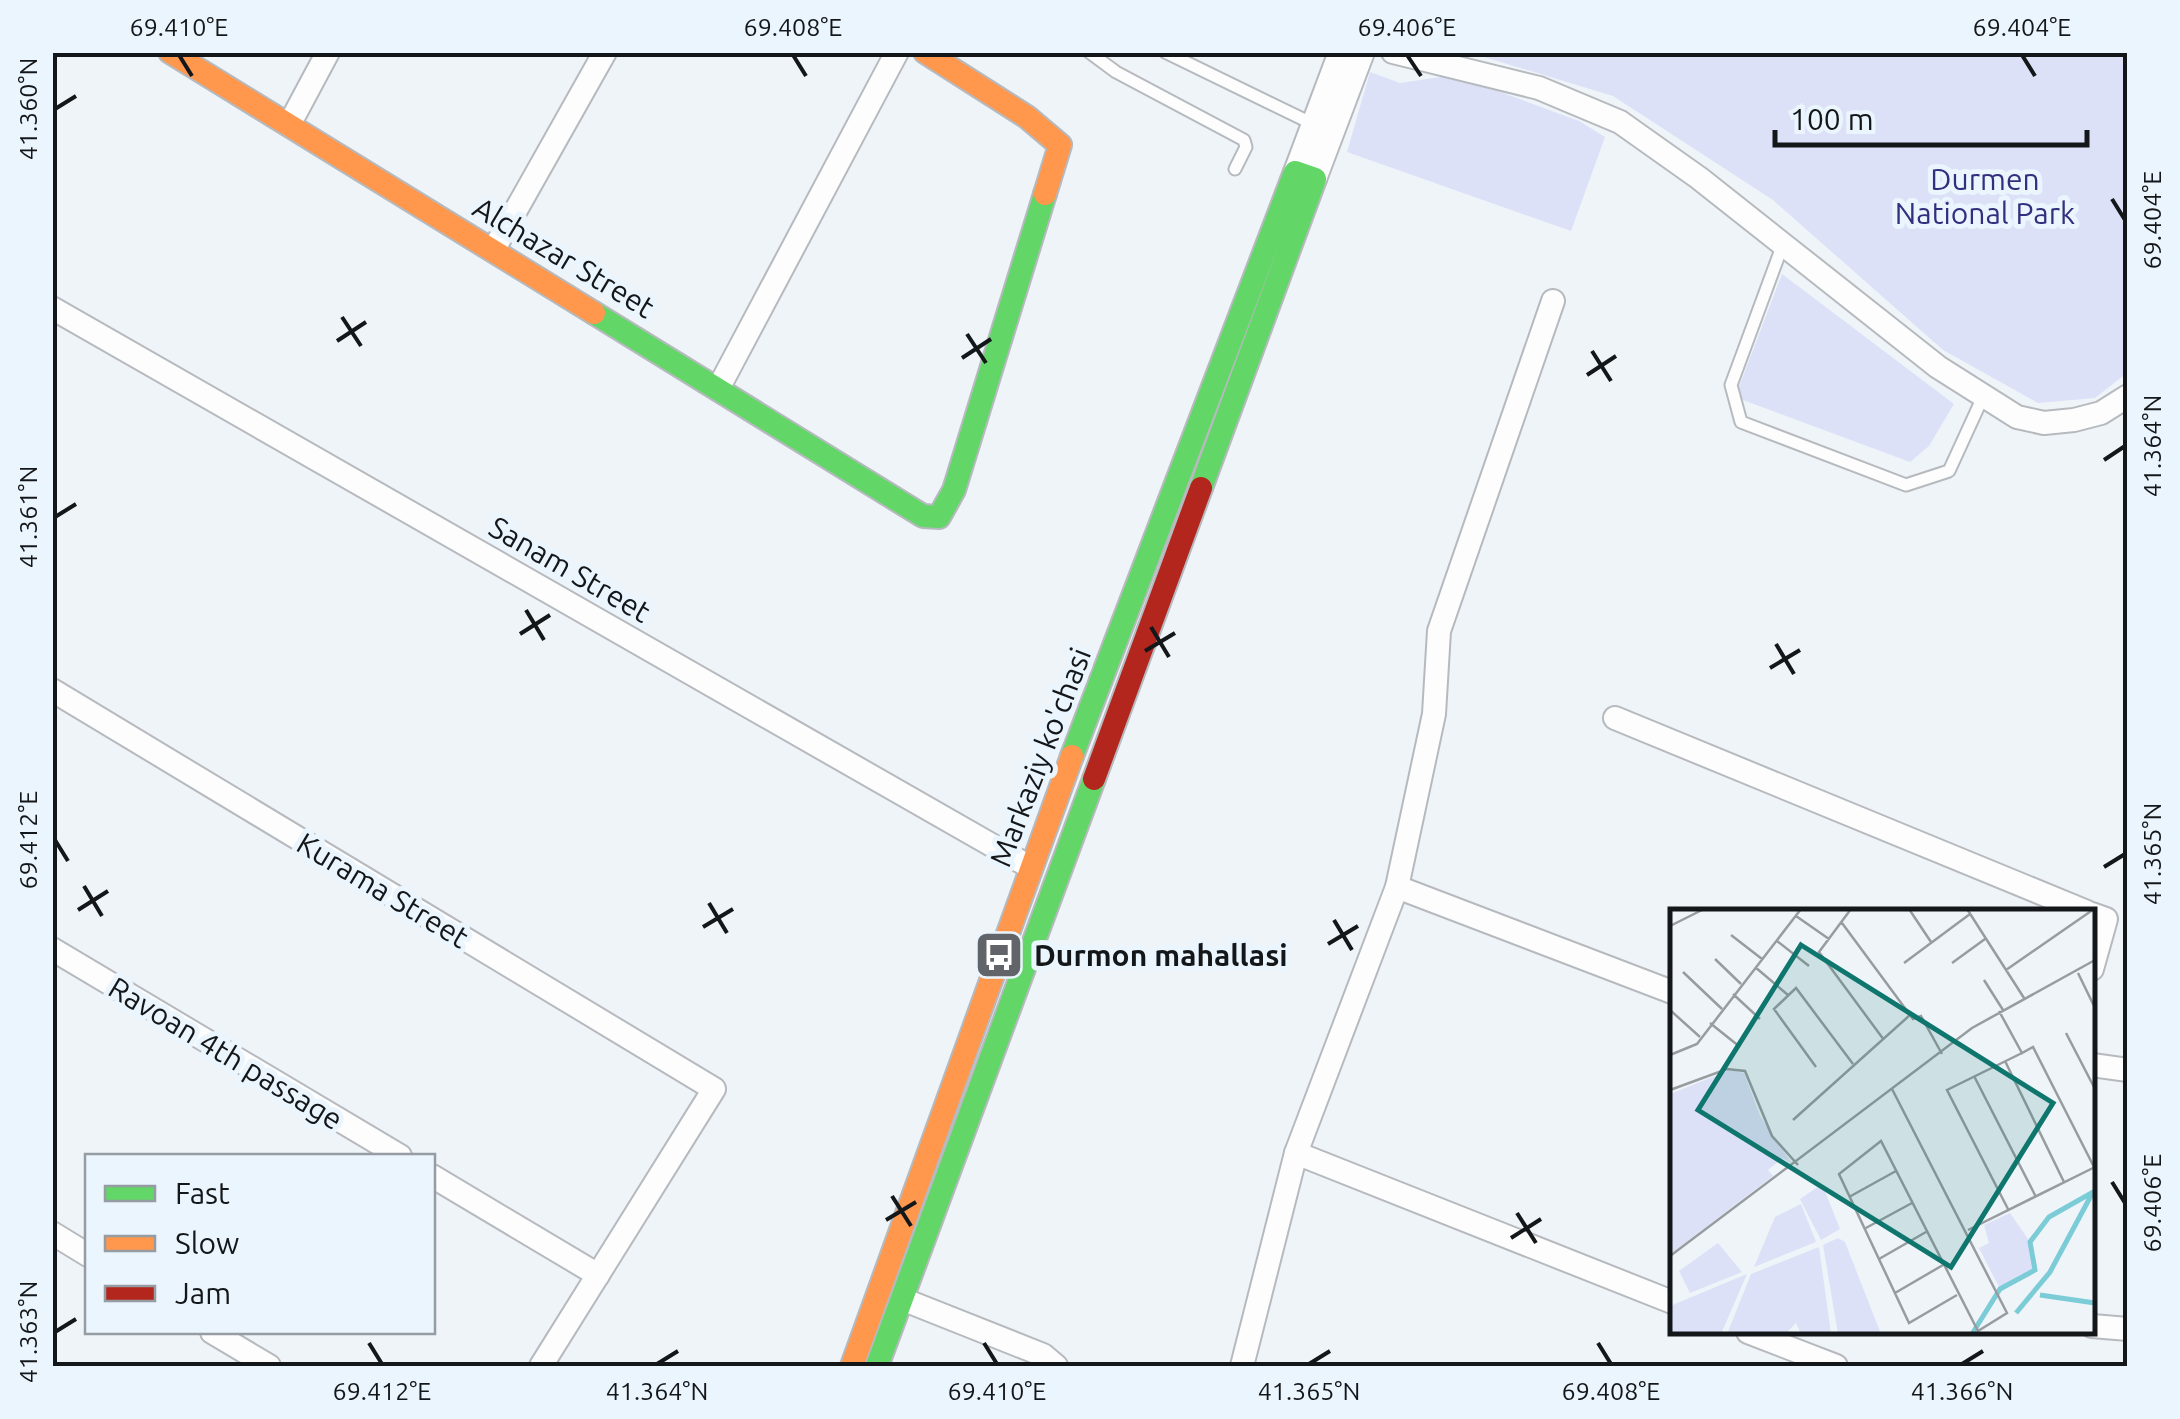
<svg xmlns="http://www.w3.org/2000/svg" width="2180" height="1419" font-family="Ubuntu,sans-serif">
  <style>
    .green { fill: #dce1f7 }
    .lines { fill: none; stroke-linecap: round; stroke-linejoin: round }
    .lane-casing { stroke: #b6babe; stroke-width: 15 }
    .street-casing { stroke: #b6babe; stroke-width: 26 }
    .fast-casing { stroke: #b6babe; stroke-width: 26 }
    .slow-casing { stroke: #b6babe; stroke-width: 26 }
    .jam-casing { stroke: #b6babe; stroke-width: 26 }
    .lane { stroke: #fdfdfe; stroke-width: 11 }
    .street { stroke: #fdfdfe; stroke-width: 22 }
    .fast { stroke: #63d668; stroke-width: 22 }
    .slow { stroke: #ff974d; stroke-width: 22 }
    .jam { stroke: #b3261e; stroke-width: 22 }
    .ticks { fill: none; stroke: #14171a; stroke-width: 4 }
    .labels { text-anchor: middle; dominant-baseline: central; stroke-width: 10; stroke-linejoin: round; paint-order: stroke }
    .park-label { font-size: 30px; fill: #322f7f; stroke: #ebf5fd }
    .street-label { font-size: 30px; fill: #14171a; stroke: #ebf5fd }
    .poi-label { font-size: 30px; font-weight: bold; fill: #14171a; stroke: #ebf5fd; text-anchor: start }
    .inset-river { fill: none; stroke: #7cccd7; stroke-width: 5 }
    .inset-road { fill: none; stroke: #979ca0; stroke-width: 2.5 }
    .view { fill: #0f766e; fill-opacity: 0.15; stroke: #0f766e; stroke-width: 5 }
    .inset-edge { fill: none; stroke: #14171a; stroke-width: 5 }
    .neatline { fill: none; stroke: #14171a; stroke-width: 4 }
    .ticks-label { font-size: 25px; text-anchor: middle; fill: #14171a }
  </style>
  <rect width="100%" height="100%" fill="#eff4f9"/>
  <!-- green -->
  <g class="green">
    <polygon points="1471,53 2127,53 2127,373 2095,398 2038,403 1943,350 1773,200 1613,96"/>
    <polygon points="1370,72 1400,83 1454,75 1579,121 1605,137 1571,231 1347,152"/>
    <polygon points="1782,274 1954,404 1929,446 1910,462 1735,397"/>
  </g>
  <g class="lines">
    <!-- lane casing -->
    <g class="lane-casing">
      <g id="lane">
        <polyline points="1089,52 1116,72 1244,140 1246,147 1235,169"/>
        <polyline points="1165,52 1313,124"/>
        <polyline points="1783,244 1731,385 1741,422 1906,485 1949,471 1982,399"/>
      </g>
    </g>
    <!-- street casing -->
    <g class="street-casing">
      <g id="street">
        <polyline points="1393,52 1539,88 1620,122 1699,178 1938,367 2017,417 2044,423 2074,420 2101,413 2128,396"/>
        <polyline points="289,125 328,52"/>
        <polyline points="1295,172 1340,52"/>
        <polyline points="1315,179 1363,52"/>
        <polyline points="494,249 605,52"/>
        <polyline points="52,308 1030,867"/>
        <polyline points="719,387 897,52"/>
        <polyline points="52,690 714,1089 541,1366"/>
        <polyline points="1615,718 2087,912"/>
        <polyline points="1397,887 1672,992"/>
        <polyline points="2092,914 2106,919 2092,969"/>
        <polyline points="52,949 400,1156"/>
        <polyline points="2092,1065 2128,1070"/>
        <polyline points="1296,1153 1672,1302"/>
        <polyline points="432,1176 598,1275"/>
        <polyline points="52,1233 88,1255"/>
        <polyline points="902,1299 1043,1355 1056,1366"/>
        <polyline points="2092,1326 2128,1329"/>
        <polyline points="212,1332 269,1366"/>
        <polyline points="1748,1332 1836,1366"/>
        <polyline points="1242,1366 1296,1153 1397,887 1434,714 1439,631 1553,301"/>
      </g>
    </g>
    <!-- fast casing -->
    <g class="fast-casing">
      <g id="fast">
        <polyline points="594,313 923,516 939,517 954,490 1045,194"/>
        <polyline points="1072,756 1295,172 1315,179 1201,488"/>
        <polyline points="877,1366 1094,779"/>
      </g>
    </g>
    <!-- slow casing -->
    <g class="slow-casing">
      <g id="slow">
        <polyline points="170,52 594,313"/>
        <polyline points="925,52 1027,117 1060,145 1045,194"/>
        <polyline points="852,1366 1072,756"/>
      </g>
    </g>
    <!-- jam casing -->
    <g class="jam-casing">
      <polyline id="jam" points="1094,779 1201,488"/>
    </g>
    <!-- lane -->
    <use href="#lane" class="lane"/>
    <!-- street -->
    <use href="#street" class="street"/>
    <!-- fast -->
    <use href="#fast" class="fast"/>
    <!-- slow -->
    <use href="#slow" class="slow"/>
    <!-- jam -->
    <use href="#jam" class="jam"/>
  </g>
  <!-- ticks -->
  <path class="ticks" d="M179,55L192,76M793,55L806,76M1407,55L1421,76M2022,55L2035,76M55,109L76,96M2112,199L2125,220M342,317L361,346M967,334L986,363M337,341L366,322M1592,351L1611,381M962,358L991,339M1587,375L1616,356M2104,460L2125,446M55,517L76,504M526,610L544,640M1151,627L1169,657M520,634L550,615M1776,644L1794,674M1145,651L1175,633M1770,668L1800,650M55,840L68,861M2104,867L2125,854M84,886L102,916M709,903L727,933M78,910L108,891M1334,920L1352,950M703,927L733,909M1328,944L1358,926M2112,1182L2125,1203M892,1196L911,1226M1517,1213L1536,1243M886,1220L916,1202M1511,1238L1541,1219M55,1332L76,1319M369,1343L382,1364M984,1343L997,1364M1598,1343L1611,1364M657,1364L678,1351M1309,1364L1330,1351M1962,1364L1983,1351"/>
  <!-- icons -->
  <defs>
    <g id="bus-square" transform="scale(2.5)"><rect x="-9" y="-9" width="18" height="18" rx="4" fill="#616468" stroke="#ebf5fd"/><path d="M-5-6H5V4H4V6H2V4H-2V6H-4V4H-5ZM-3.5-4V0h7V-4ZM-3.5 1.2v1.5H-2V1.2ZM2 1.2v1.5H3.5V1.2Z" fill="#fff"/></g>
  </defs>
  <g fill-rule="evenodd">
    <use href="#bus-square" x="999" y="955"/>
  </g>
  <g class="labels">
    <!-- park labels -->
    <g class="park-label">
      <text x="1985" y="179">Durmen<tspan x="1985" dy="34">National Park</tspan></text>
    </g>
    <!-- street labels -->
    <g class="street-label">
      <text transform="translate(564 257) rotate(31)">Alchazar Street</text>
      <text transform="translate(570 569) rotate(30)">Sanam Street</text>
      <text transform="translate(1040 757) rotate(-69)">Markaziy ko'chasi</text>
      <text transform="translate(383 890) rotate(31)">Kurama Street</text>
      <text transform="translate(226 1053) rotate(31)">Ravoan 4th passage</text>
    </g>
    <!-- poi labels -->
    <g class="poi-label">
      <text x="1034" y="955">Durmon mahallasi</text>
    </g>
  </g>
  <!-- overview -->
  <g transform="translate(1670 909)">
    <rect width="425" height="425" fill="#eff4f9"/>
    <path d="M60,161L74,164L90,207L122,255L113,249L98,261L103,267L0,345V185ZM152,275L170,320L151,331L130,290ZM131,295L146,333L84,358L105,308ZM340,304L360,333L365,361L330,380L309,339L319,334L314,316ZM168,329L175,333L211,425H168L153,336ZM48,334L72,363L20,384L9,362ZM149,338L161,425H131L126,414L115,425H57L81,365ZM77,365L51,425H0V397Z" fill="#dce1f7"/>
    <path class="inset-river" d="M370,386L425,394M346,404L380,363L423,283M302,425L330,380L365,361L360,333L379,308L425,282"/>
    <path class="inset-road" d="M181,0L149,43L214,131M239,0L261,33M297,0L354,89M126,7L159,30M172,14L243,110L251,107L272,145M0,17L34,0M61,26L92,50M107,32L139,57M45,50L71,75M234,54L300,5M282,54L315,30M85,58L118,86M336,61L424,0M13,63L52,100M408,64L425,99M314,71L333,101M63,85L90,110M0,101L30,128M329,102L352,144L363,138L424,258M40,114L70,138M396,124L425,180M0,146L27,135L131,0M335,152L394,273M146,158L104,100L126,79L183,155M304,167L366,288M222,180L337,404L308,422L211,232L169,265L239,414L287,386M0,181L57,160L75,162L102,227L128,256M123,211L240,106M179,288L226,262M339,302L277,181L352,144M194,320L242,294M298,321L425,258M0,347L302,119L425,51M209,350L256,323M225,384L273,356"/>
    <path class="view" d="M131,36L383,194L281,358L28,201Z"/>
    <rect width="425" height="425" class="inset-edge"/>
  </g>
  <!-- border -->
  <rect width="2180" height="1419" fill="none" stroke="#ebf5fd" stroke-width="110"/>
  <!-- legend -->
  <rect x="85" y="1154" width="350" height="180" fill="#ebf5fd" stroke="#959ca2" stroke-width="2.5"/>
  <rect x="105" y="1186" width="50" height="15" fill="#63d668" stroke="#959ca2" stroke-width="2.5"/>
  <text x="175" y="1204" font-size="30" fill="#14171a">Fast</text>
  <rect x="105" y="1236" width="50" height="15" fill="#ff974d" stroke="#959ca2" stroke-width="2.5"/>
  <text x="175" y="1254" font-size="30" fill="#14171a">Slow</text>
  <rect x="105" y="1286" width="50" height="15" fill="#b3261e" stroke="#959ca2" stroke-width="2.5"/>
  <text x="175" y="1304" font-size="30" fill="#14171a">Jam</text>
  <!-- scale -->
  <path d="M1775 130v15h312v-15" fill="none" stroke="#14171a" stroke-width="5"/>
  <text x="1790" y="130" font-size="30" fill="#14171a" stroke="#ebf5fd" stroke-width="8" paint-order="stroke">100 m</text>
  <rect x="55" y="55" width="2070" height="1309" class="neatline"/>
  <g class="ticks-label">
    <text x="179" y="36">69.410°E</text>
    <text x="793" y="36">69.408°E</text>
    <text x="1407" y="36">69.406°E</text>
    <text x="2022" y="36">69.404°E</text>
    <text transform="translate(28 109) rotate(-90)" y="9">41.360°N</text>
    <text transform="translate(2152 220) rotate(-90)" y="9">69.404°E</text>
    <text transform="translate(2152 446) rotate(-90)" y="9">41.364°N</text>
    <text transform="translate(28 517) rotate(-90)" y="9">41.361°N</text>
    <text transform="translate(28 840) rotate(-90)" y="9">69.412°E</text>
    <text transform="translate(2152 854) rotate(-90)" y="9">41.365°N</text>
    <text transform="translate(2152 1203) rotate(-90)" y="9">69.406°E</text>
    <text transform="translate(28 1332) rotate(-90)" y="9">41.363°N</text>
    <text x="382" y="1400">69.412°E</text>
    <text x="657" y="1400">41.364°N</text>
    <text x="997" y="1400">69.410°E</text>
    <text x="1309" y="1400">41.365°N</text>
    <text x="1611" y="1400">69.408°E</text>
    <text x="1962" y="1400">41.366°N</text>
  </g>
</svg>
